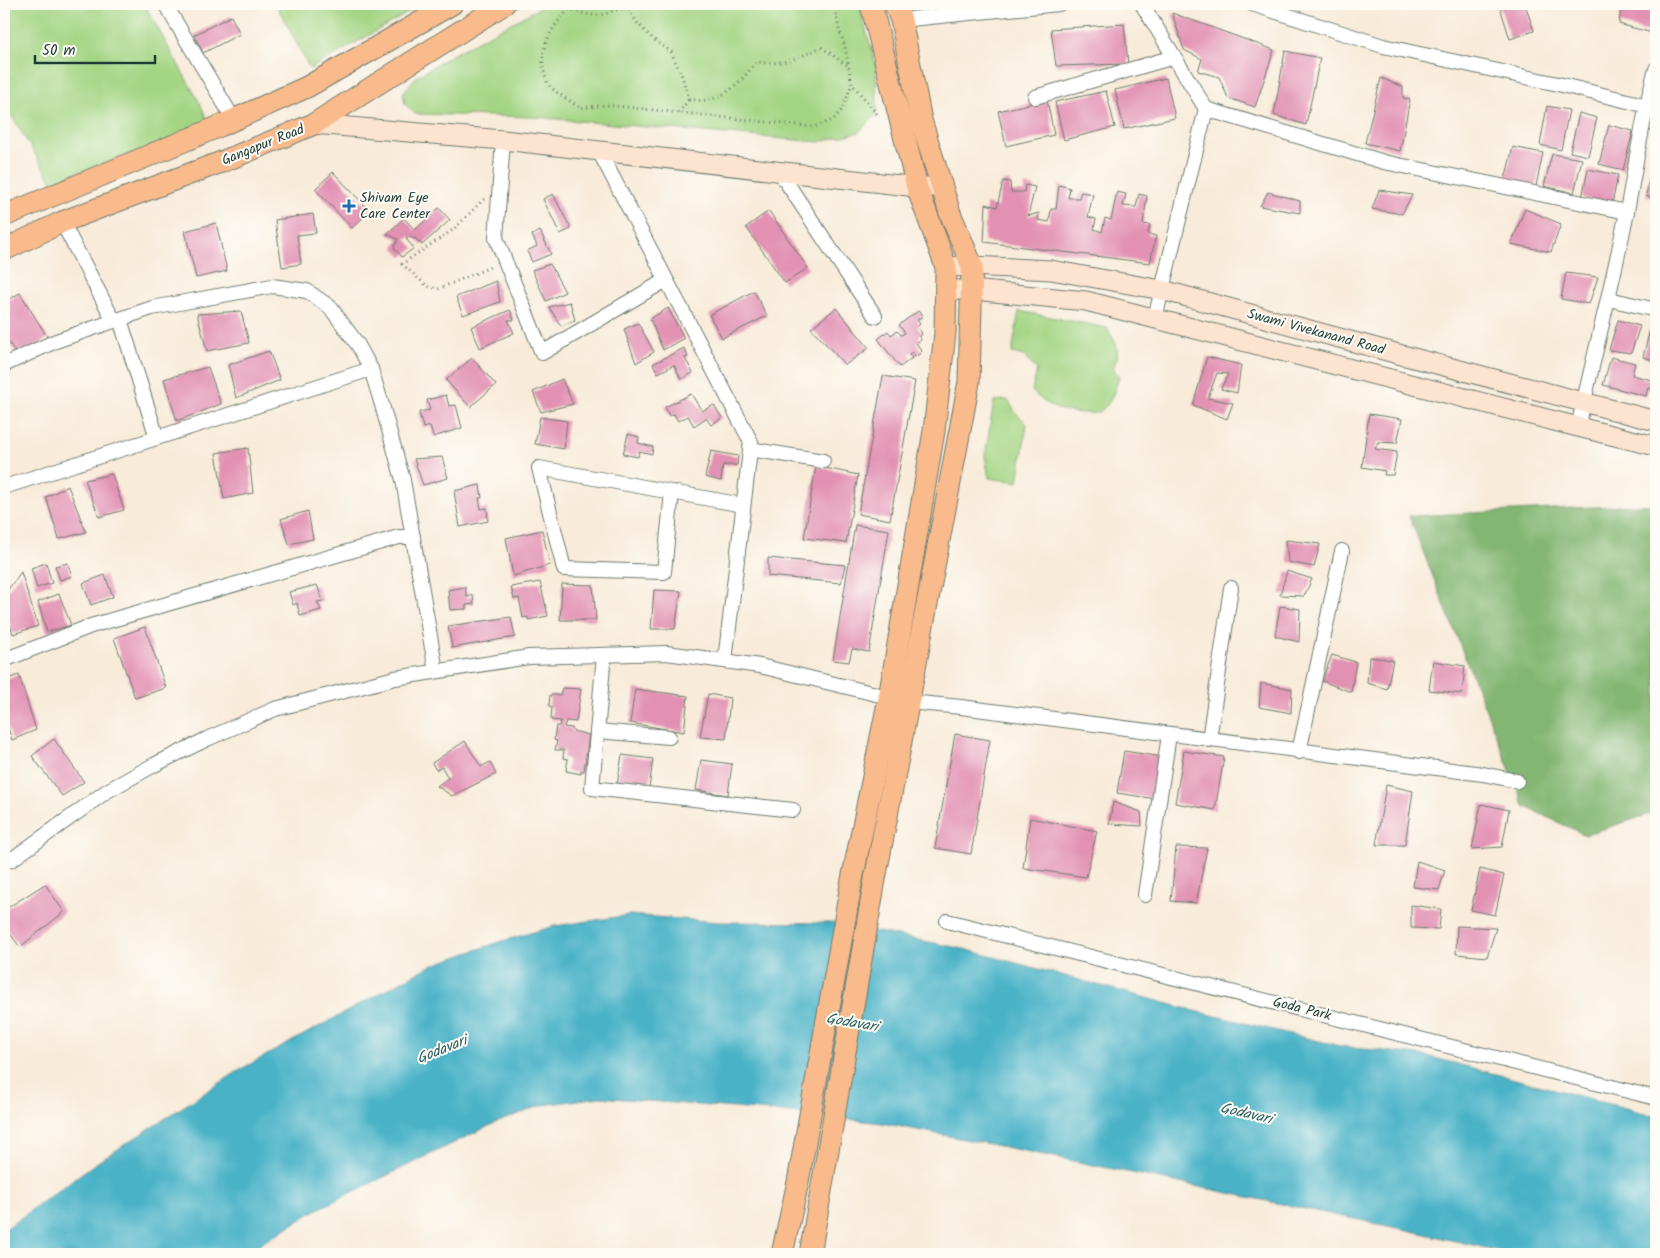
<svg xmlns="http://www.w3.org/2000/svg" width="1660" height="1258" font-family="Kalam,sans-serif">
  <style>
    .green { fill: #a4d584; stroke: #62895c }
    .forest { fill: #83b672; stroke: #517a53 }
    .water { fill: #48b2c7; stroke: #34787e }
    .building { fill: #e291b2 }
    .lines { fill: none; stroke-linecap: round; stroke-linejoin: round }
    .street-casing { stroke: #6b7a6e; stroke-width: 16 }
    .secondary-casing { stroke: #6b7a6e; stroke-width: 21 }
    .primary-casing { stroke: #6b7a6e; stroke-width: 23 }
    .path { stroke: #6b7a6e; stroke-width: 3; stroke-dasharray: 1 4; stroke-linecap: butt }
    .street { stroke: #fff; stroke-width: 14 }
    .secondary { stroke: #fde4d1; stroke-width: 19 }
    .primary { stroke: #fabb8c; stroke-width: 21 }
    .poi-dot { fill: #1f6fb2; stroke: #fdfcf7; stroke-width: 2 }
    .labels { text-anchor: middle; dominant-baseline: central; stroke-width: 4; stroke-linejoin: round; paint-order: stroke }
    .street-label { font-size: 14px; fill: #1f3d34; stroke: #fdfcf7 }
    .poi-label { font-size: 14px; fill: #1f3d34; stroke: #fdfcf7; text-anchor: start }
    .water-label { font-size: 15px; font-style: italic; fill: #2b6060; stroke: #fdfcf7 }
  </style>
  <rect width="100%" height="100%" fill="#fdfcf7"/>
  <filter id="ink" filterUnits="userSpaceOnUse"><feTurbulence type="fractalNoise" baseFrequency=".02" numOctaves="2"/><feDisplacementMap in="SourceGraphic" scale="10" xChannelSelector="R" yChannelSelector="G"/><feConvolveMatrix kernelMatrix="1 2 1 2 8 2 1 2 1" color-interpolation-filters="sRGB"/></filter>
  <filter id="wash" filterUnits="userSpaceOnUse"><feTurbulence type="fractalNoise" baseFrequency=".0096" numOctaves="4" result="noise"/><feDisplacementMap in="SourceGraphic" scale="20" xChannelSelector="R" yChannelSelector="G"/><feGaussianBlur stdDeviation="1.12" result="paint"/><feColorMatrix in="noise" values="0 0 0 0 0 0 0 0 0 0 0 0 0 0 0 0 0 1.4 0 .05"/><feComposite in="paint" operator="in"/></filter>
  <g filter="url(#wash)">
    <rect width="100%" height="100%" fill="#f8ebd9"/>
    <!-- green -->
    <g class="green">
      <polygon points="4,4 144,4 201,105 209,125 52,182 4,103"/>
      <polygon points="276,4 423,4 310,69"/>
      <polygon points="547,4 859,4 876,67 877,114 859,132 819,142 534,117 415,114 405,104 403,93 416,77 455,53"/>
      <path d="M1019,311L1107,328C1116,343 1122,351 1113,367L1119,378C1115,388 1112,402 1103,409C1097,415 1092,413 1085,413C1058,411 1052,410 1032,391L1037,370L1024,356L1012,353Z"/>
      <polygon points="1008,400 1015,412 1027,424 1018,482 989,478 985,456 994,401"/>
    </g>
    <!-- forest -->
    <polygon class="forest" points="1656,504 1656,812 1585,835 1524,806 1409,516"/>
    <!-- water -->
    <polygon class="water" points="630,915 719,922 833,923 964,949 1199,1012 1340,1046 1427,1056 1656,1116 1656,1254 1512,1254 1412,1231 1040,1154 882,1123 783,1112 600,1097 543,1105 495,1123 316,1210 244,1254 4,1254 4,1230 93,1165 243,1068 430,966 499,942 555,926"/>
    <g id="blocks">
      <!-- building -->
      <g class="building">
        <polygon points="1499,4 1525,4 1534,31 1510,39"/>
        <polygon points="1629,4 1656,4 1656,34 1619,24 1621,6"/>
        <polygon points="1172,13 1274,50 1255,107 1228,98 1219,77 1198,71 1202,59 1184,50"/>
        <polygon points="231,16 240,34 203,53 194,35"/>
        <polygon points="1124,24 1128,64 1056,66 1051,29"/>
        <polygon points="1285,51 1320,58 1306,125 1274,115"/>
        <polygon points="1166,78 1175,118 1124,129 1115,90"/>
        <polygon points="1381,78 1403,87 1403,98 1410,99 1400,151 1365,143"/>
        <polygon points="1106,91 1115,127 1064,140 1055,102"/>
        <polygon points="1047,100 1054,135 1006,146 998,111"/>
        <polygon points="1547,106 1569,110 1561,150 1540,145"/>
        <polygon points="1579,113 1597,118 1588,156 1570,152"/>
        <polygon points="1609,125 1633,131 1623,170 1599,164"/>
        <polygon points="1513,147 1543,153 1536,186 1505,180"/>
        <polygon points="1552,154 1582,159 1574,193 1544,186"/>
        <polygon points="1588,169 1618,175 1612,204 1582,198"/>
        <polygon points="333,172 370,211 352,228 315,189"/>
        <polygon points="1649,179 1656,180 1656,199 1646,196"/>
        <polygon points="1003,181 1010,182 1011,192 1024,192 1025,185 1035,187 1028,216 1039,213 1038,220 1049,222 1051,209 1056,209 1059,185 1070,188 1068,198 1079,198 1081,192 1093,194 1088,217 1096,219 1094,229 1102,232 1105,218 1111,220 1117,192 1126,194 1123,206 1136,207 1139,194 1147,196 1143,224 1150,225 1148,234 1156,236 1150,263 984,242 986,204 997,207"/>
        <polygon points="1379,190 1412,195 1402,214 1372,209"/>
        <polygon points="1268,192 1300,201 1300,213 1260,206"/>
        <polygon points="553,194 571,229 560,234 543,199"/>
        <polygon points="439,208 450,220 422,245 416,239 409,237 406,239 414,248 402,257 394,248 398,239 387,234 404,218 415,230"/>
        <polygon points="1525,209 1561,224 1551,252 1511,244"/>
        <polygon points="769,211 808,268 785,283 746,227"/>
        <polygon points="313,214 316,233 297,235 301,264 282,267 275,220"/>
        <polygon points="216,223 227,271 196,278 185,231"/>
        <polygon points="540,231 551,254 532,262 527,251 537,246 532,235"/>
        <polygon points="550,264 565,292 546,301 532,270"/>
        <polygon points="1566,273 1598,277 1589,304 1561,299"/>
        <polygon points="496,281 500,302 463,315 456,297"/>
        <polygon points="754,291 767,316 722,338 709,315"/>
        <polygon points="20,293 48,338 19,358 4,335 4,302"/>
        <polygon points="570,302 575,320 561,326 549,307"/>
        <polygon points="668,308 684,338 663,350 650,319"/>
        <polygon points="836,308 869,348 845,365 811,328"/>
        <polygon points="510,310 514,320 508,320 514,333 480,348 471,327"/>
        <polygon points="241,311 249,343 207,351 197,314"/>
        <polygon points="918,311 923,316 917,320 920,324 917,327 922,333 919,336 921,340 916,343 922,351 916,357 912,352 909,354 912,358 900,367 878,339 888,331 891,335 897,331 901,335 905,333 899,325"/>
        <polygon points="1618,320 1640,326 1631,353 1609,350"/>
        <polygon points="638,323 654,352 636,363 624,329"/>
        <polygon points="1651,325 1656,327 1656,361 1643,357"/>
        <polygon points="684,348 688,357 685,358 693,373 681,379 674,365 658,373 653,364"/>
        <polygon points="269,351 280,380 236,398 228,365"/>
        <polygon points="1207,357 1241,365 1237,393 1221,389 1228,374 1217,373 1208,398 1233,403 1227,419 1193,405"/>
        <polygon points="1611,357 1635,363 1632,375 1656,381 1656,390 1648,388 1646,396 1603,385"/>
        <polygon points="472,358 496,385 470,407 446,380"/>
        <polygon points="208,367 221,404 177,421 164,379"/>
        <polygon points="883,376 915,381 890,520 858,514"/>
        <polygon points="562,379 573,404 541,412 533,392"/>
        <polygon points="691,394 702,411 714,405 722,418 711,425 706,418 694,426 688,416 678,421 674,414 669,416 665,407"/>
        <polygon points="446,395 449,406 456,405 462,428 433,437 430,426 423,428 419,412 430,410 427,400"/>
        <polygon points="1369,414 1402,419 1397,443 1378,442 1375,449 1397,452 1393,475 1384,475 1385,471 1362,467"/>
        <polygon points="540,417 567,421 564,449 535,444"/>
        <polygon points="628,434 639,437 638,443 653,447 652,454 639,451 638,457 623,454"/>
        <polygon points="248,448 253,493 224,499 216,453"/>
        <polygon points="711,451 738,456 737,465 723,465 721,481 705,477"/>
        <polygon points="442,457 448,478 423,485 414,459"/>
        <polygon points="816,466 858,475 846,543 804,538"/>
        <polygon points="112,474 124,510 99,517 85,480"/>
        <polygon points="480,485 482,498 479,498 481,509 487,508 488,521 460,527 454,491"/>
        <polygon points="68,486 86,532 59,539 46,497"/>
        <polygon points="308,511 313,539 289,544 281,519"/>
        <polygon points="855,525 889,530 869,652 852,649 849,662 833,660"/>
        <polygon points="542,530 550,565 513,576 506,538"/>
        <polygon points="1286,540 1320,544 1314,567 1288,562"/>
        <polygon points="768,558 845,565 841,583 768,576"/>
        <polygon points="46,563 52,583 37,588 31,568"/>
        <polygon points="68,563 72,576 60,580 55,566"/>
        <polygon points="1287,571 1312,579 1304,596 1280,595"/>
        <polygon points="21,572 38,626 13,634 4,606 4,595"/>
        <polygon points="105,575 113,597 91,605 83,583"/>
        <polygon points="540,582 548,616 528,620 528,617 523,618 519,598 514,599 511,587"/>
        <polygon points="562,584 593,585 596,620 560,620"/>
        <polygon points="317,585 323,601 317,602 321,610 300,616 297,603 293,605 289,592"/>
        <polygon points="465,587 467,597 473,595 474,604 466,605 466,609 450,610 448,590"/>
        <polygon points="654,590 681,591 675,629 651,629"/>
        <polygon points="59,594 71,625 47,632 38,602"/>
        <polygon points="1280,606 1300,609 1299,642 1275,636"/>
        <polygon points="511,617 515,637 452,648 448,626"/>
        <polygon points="145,627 166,688 135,698 114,638"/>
        <polygon points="1332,655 1356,662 1351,692 1322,681"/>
        <polygon points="1369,657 1393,660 1387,689 1367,683"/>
        <polygon points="1433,661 1465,666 1462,694 1429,690"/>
        <polygon points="19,675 36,730 12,740 4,716 4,680"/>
        <polygon points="1261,683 1292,689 1291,713 1259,707"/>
        <polygon points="562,688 581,689 576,722 566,721 564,727 572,728 573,731 589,735 584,771 581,771 581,774 566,771 568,759 563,758 564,750 555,750 557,741 554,740 556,726 559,726 561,721 551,720 552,707 549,706 550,695 560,695"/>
        <polygon points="635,689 688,696 684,732 630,723"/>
        <polygon points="708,694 730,698 726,739 700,737"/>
        <polygon points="955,734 990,740 971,854 935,848"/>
        <polygon points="54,739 84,782 62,796 32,756"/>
        <polygon points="465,741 481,767 490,762 496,774 452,796 437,786 448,778 442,767 436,770 432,763"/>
        <polygon points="1124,751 1163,757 1156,799 1117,793"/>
        <polygon points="1184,751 1224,757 1215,810 1175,803"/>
        <polygon points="622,755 653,759 649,789 617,785"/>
        <polygon points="701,760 732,764 728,795 696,790"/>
        <polygon points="1386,785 1413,791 1405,845 1376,845"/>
        <polygon points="1113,802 1141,812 1142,826 1109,824"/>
        <polygon points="1481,804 1509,810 1502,847 1472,849"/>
        <polygon points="1030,818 1097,831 1086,877 1023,868"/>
        <polygon points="1176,847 1207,848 1196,903 1171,901"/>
        <polygon points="1417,861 1445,870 1439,890 1413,887"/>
        <polygon points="1480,869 1504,875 1495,915 1471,910"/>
        <polygon points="45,884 64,912 20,947 4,926 4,910"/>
        <polygon points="1411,905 1441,909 1439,929 1411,928"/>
        <polygon points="1457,926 1496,928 1487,957 1456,954"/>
      </g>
    </g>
  </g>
  <g filter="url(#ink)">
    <use href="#blocks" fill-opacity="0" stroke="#6b7a6e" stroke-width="1"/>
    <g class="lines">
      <!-- street casing -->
      <g class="street-casing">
        <g id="street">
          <polyline points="165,4 234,120"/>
          <polyline points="1142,4 1206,109 1384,162 1627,212"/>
          <polyline points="1252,4 1383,46 1558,84 1656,108"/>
          <polyline points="901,20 1059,4"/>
          <polyline points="1035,97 1174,57"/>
          <polyline points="503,140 496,238 542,353 666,280"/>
          <polyline points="599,151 751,442 725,661"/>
          <polyline points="779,171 875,316"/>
          <polyline points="62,222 114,321 152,308 272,286 307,291 330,307 358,345 371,369 382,405 403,480 436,671"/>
          <polyline points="1609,299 1656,310"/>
          <polyline points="1155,318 1206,109"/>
          <polyline points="120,319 157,438"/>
          <polyline points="4,365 56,341 114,321"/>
          <path d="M1578,427C1593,360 1610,294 1624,226C1635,173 1641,121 1656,69"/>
          <polyline points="750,449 823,461"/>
          <polyline points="4,487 371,369"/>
          <polyline points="672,492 664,572 564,569 539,468 743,505"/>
          <polyline points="604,655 592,788 793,810"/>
          <polyline points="4,660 91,626 399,537 413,537"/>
          <polyline points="597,731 669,737"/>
          <polyline points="1209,740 1231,588"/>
          <polyline points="1299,752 1342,551"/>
          <polyline points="4,861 11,860 107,791 154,765 207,739 275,709 395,678 529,657 667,653 760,666 909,702 961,707 1483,774 1517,781"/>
          <polyline points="1145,895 1169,735"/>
          <polyline points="947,921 1656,1098"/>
        </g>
      </g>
      <!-- secondary casing -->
      <g class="secondary-casing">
        <g id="secondary">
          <polyline points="314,124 503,140 917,187 941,187"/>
          <polyline points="946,267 972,266 1051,270 1162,290 1402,355 1656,421"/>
          <polyline points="946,290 972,290 1086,301 1578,427 1656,446"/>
        </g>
      </g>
      <!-- primary casing -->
      <g class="primary-casing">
        <g id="primary">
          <polyline points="4,216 220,126 307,87 452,4"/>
          <polyline points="4,250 62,222 224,161 314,124 504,4"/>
          <polyline points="782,1254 798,1182 851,885 889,698 934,431 945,333 946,267 917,187 871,4"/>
          <polyline points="810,1254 875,879 969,382 972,266 950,213 921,120 901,20 895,4"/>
        </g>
      </g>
      <!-- path -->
      <g class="path">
        <path d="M631,4C602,15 601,20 570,9C552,25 537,50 545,75C546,78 547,83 549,85C555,93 572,102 581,108L606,105L814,127L833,120L842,110L852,84"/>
        <polyline points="834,4 839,29 845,47 852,84 877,114"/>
        <polyline points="626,6 638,24 654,40 671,52 682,76 689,99"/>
        <path d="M689,99C719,106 739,85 756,62C782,65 798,59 821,47L848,66"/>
        <polyline points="679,113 689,99"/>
        <polyline points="484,199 454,229 402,264 427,286 438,289 493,266"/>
      </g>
      <!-- street -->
      <use href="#street" class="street"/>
      <!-- secondary -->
      <use href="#secondary" class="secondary"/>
      <!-- primary -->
      <use href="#primary" class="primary"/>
    </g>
  </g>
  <!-- markers -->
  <path class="poi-dot" d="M346.5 198.5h5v5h5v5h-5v5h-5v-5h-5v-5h5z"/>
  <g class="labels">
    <!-- street labels -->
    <g class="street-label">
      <text transform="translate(263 145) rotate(-22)">Gangapur Road</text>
      <text transform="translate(1316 332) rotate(15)">Swami Vivekanand Road</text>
      <text transform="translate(1302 1009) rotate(14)">Goda Park</text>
    </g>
    <!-- poi labels -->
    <g class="poi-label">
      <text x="360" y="198">Shivam Eye<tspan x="360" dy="16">Care Center</tspan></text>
    </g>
    <!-- water labels -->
    <g class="water-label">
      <text transform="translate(852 1023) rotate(10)">Godavari</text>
      <text transform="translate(442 1050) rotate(-22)">Godavari</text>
      <text transform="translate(1246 1114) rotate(13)">Godavari</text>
    </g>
  </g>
  <!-- margin -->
  <rect width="1660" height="1258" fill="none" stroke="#fdfcf7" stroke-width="20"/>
  <!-- scale -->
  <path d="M35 55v8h120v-8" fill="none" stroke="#1f3d34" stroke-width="2.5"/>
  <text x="42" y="55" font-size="15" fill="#1f3d34" stroke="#fdfcf7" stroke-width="4" paint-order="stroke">50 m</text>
</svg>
